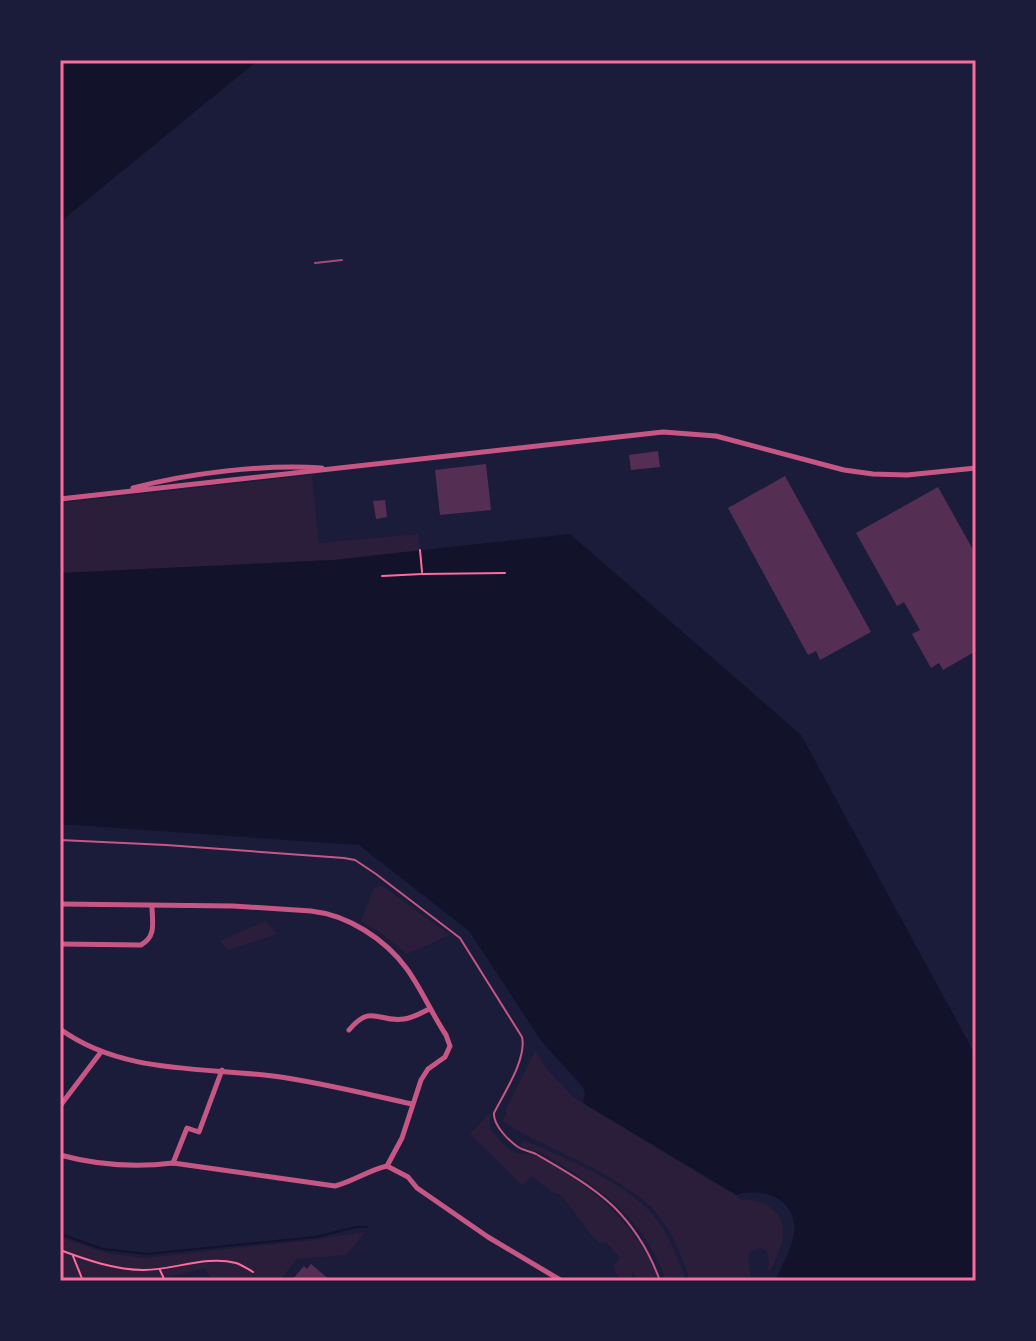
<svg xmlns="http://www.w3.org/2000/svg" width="1036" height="1341" font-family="Signika,sans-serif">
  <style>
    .green { fill: #2a1e3b }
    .water { fill: #12122b }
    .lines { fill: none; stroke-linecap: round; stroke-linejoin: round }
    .stream { stroke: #12122b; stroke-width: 2 }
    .building { fill: #542f53 }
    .path { stroke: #ff6b9d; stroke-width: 2 }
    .service { stroke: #c65784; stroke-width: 2 }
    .minor { stroke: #c65784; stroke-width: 5 }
    .rail { stroke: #a44b75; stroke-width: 2 }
    .neatline { fill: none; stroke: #ff6b9d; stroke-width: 3 }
  </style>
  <rect width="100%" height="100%" fill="#1b1b3a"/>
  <!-- green -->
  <g class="green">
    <polygon points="312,475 319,543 418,534 420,550 334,560 60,573 60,503"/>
    <polygon points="381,885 450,935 407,954 381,933 361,921 374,888"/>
    <polygon points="265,921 278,934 227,950 220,941"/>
    <path d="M535,1051L547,1069L573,1097L736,1195L741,1200C752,1199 763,1201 771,1208C794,1226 780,1249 770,1271L767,1269C774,1251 759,1240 748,1256L751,1281H690C682,1255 671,1230 653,1209C645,1200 634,1193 623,1186C585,1160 541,1146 502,1121L507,1113L505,1111Z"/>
    <path d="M490,1113V1129C497,1137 507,1151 518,1153C525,1155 529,1153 536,1156C590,1184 637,1223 659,1281H641L632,1272V1281H620L613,1266L620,1258L607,1243L599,1242L592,1236L562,1196L549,1190L532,1176L522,1185L470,1134Z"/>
    <path d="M524,1140C562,1157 621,1180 649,1211C667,1229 676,1254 685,1277L666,1281C649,1230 615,1199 571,1171C554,1160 542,1151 522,1147L520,1143Z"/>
    <polygon points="365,1232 346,1255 297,1259 279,1281 212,1281 205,1268 165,1278 134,1281 60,1281 60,1237 106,1253 144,1258 313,1240"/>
  </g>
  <!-- water -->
  <g class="water">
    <polygon points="60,60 258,60 60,222"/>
    <path d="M570,534L801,735L976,1056V1281H775C781,1266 792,1250 794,1233C798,1200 764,1186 736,1195L583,1103L585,1094L583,1087L542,1042L469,931L359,845L60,824V573L334,560Z"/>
  </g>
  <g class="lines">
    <!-- stream -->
    <polyline class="stream" points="60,1234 103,1249 147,1254 316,1237 356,1227 367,1227"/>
  </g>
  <!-- building -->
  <g class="building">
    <polygon points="658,451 660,467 631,470 629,455"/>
    <polygon points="486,464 491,510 440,515 435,470"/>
    <polygon points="785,476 871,632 820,660 816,651 808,655 728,508"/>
    <polygon points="938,487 976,555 976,651 943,670 939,663 931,668 912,634 920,630 904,602 897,606 856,533"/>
    <polygon points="385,500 387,517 376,519 373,501"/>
    <polygon points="311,1264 331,1281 291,1281 304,1266 307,1269"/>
  </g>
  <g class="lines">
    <!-- path -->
    <g class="path">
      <polyline points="420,550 422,572"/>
      <polyline points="382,576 422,574 505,573"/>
      <path d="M60,1250C87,1260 115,1270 144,1270C174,1270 206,1255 236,1263C242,1265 248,1269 253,1272"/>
      <polyline points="73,1256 83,1281"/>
      <polyline points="160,1270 165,1281"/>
    </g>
    <!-- service -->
    <path class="service" d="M60,840L166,845L344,858L355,860L376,874L460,938L522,1037C527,1059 504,1093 494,1113C493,1125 509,1141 518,1147C524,1151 530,1151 536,1154C562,1169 592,1186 614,1207C635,1228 650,1253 660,1281"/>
    <!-- minor -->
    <g class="minor">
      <path d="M133,488C189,473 264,464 322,468"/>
      <polyline points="60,499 663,432 716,436 844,470 873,474 907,475 976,468"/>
      <path d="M60,904L233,906L311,911C348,915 385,939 407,969C422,990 432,1014 446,1035L450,1046L445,1057L428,1069L421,1080L402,1138L387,1166"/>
      <path d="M60,944L141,945C157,936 152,922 152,906"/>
      <path d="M60,1029C122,1074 201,1067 273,1076C319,1082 366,1094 412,1104"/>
      <path d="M349,1030C372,1003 378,1023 404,1019C413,1018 421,1013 429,1009"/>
      <polyline points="60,1106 101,1052"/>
      <path d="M60,1155C97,1165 134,1168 173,1163L335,1186C354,1181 369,1170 387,1166L408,1177L417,1188L488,1237L562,1281"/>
      <polyline points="173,1163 187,1128 199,1132 222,1070"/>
    </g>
    <!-- rail -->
    <polyline class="rail" points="315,263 342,260"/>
  </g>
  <!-- border -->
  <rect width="1036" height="1341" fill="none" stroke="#1b1b3a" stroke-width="124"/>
  <rect x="62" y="62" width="912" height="1217" class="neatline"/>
</svg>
